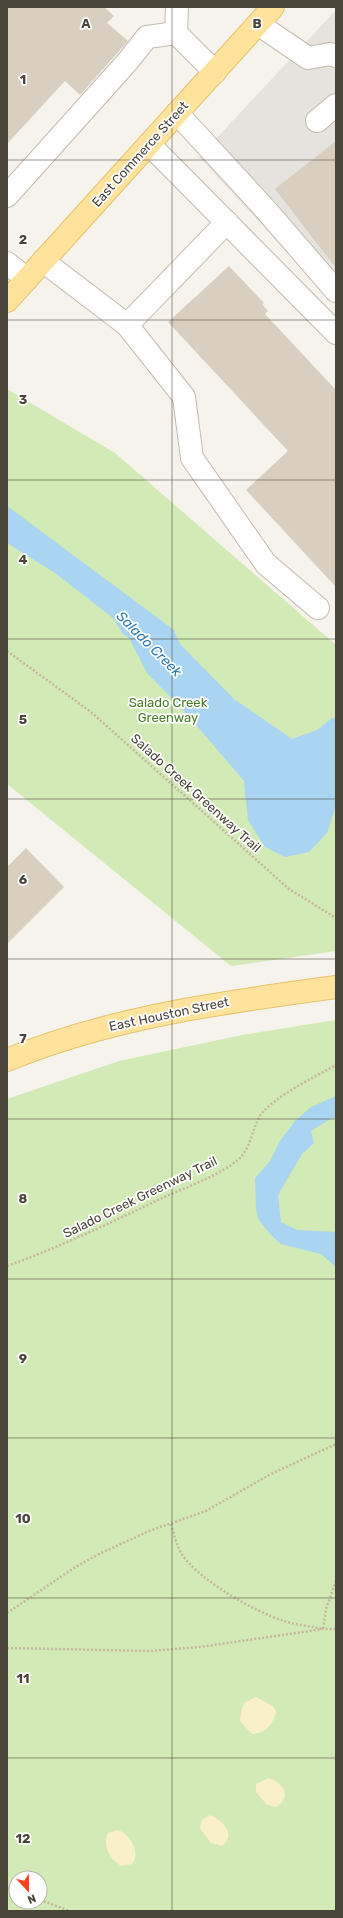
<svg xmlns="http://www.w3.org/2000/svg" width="343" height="1918" font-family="Rubik,sans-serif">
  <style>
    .industrial { fill: #e6e2dd }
    .green { fill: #d2eab5; fill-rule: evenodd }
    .sand { fill: #f9efc9 }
    .water { fill: #a9d4f2 }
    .building { fill: #d8cfc1 }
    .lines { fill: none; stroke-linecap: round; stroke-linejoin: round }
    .minor-casing { stroke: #c2bbae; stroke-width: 24 }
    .major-casing { stroke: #e6c16a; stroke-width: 24 }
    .path { stroke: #c4b79f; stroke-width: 2.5; stroke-dasharray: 2 2; stroke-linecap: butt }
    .minor { stroke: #fff; stroke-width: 22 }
    .major { stroke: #ffe39c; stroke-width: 22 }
    .grid { fill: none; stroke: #4b4439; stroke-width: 1; stroke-opacity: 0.55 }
    .labels { text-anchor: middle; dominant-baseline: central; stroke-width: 3.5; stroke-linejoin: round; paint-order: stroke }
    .street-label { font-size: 13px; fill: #4b4439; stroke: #fff }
    .park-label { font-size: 13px; fill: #4a7f2a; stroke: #fff }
    .water-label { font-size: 14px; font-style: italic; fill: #2e7ab2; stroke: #fff }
    .grid-label { font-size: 13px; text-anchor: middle; font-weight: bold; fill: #4b4439; stroke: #fff; stroke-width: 3.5; stroke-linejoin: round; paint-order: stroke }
  </style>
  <rect width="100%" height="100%" fill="#f6f3ec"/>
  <!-- industrial -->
  <polygon class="industrial" points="336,10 336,305 199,157"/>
  <!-- green -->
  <g class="green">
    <polygon points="7,389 115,453 336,645 336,951 231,966 7,784"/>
    <path d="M336,1020V1911H7V1099L119,1061L242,1035ZM16,1878H40V1902H16Z"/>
  </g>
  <!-- sand -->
  <g class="sand">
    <path d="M256,1697L273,1706L276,1712C272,1726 266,1733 252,1734L240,1721L241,1712L244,1703Z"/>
    <path d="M269,1778C283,1783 292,1796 277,1807L267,1805L256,1792V1784Z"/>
    <path d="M210,1815C222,1819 237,1835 222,1846L211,1843L200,1828L202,1820Z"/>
    <path d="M117,1830C130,1833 141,1852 132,1864L121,1866C110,1859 102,1846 108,1833Z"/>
  </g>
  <!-- water -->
  <g class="water">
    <polygon points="7,506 174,630 180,644 234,699 292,739 317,730 332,718 336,718 336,806 327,833 309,852 285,857 265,847 248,820 244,781 185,712 147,673 129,638 123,634 113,618 55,573 7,543"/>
    <polygon points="336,1096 336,1118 332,1118 311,1131 314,1143 302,1154 278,1195 281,1222 297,1230 336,1232 336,1267 321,1254 281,1244 271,1235 259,1220 256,1209 255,1178 270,1161 280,1141 295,1121 311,1107"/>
  </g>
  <!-- building -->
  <g class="building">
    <polygon points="7,7 104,7 114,16 107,23 128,41 80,95 65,81 7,144"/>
    <polygon points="336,141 336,268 275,189"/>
    <polygon points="229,266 264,303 262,304 268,311 265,314 336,390 336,587 246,490 288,451 168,322"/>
    <polygon points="26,848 64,887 7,944 7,867"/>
  </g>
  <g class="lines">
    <!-- minor casing -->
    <g class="minor-casing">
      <g id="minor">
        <polyline points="258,24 308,58 330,54 336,56"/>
        <polyline points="176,33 177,7"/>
        <polyline points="177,113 266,210 336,291"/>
        <polyline points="317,121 336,105"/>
        <polyline points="149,144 336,333"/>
        <polyline points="7,196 128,61 147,37 176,33 215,72"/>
        <polyline points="43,261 127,325 227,222"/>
        <polyline points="7,263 27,279"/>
        <polyline points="127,325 184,397 192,458 266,564 318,608"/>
      </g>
    </g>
    <!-- major casing -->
    <g class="major-casing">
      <g id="major">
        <polyline points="7,301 273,7"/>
        <path d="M7,1060C112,1017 224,1002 336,987"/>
      </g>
    </g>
    <!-- path -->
    <g class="path">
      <polyline points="7,651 91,712 289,889 336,918"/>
      <path d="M7,1266C60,1247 110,1223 160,1199C186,1187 217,1177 239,1159C252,1147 252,1126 262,1113C277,1095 315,1077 336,1065"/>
      <path d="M171,1524C174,1534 176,1544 181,1553C197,1579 255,1612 284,1621C296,1625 310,1626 323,1629L326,1609L336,1581"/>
      <polyline points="7,1613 74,1568 97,1555 149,1531 206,1511 271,1474 336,1444"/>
      <polyline points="7,1648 149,1651 200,1647 323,1629 336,1629"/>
      <polyline points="7,1888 16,1892"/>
      <polyline points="40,1900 70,1911"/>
    </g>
    <!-- minor -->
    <use href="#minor" class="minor"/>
    <!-- major -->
    <use href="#major" class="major"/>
  </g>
  <!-- grid -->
  <path class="grid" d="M172,7V1911M7,160H336M7,320H336M7,480H336M7,639H336M7,799H336M7,959H336M7,1119H336M7,1279H336M7,1438H336M7,1598H336M7,1758H336"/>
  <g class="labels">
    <!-- street labels -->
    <g class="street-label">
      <text transform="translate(140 154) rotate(-48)">East Commerce Street</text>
      <text transform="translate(196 793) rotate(42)">Salado Creek Greenway Trail</text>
      <text transform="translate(169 1014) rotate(-12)">East Houston Street</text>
      <text transform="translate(140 1197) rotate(-26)">Salado Creek Greenway Trail</text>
    </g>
    <!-- park labels -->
    <g class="park-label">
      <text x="168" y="702">Salado Creek<tspan x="168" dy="15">Greenway</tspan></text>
    </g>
    <!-- water labels -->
    <g class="water-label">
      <text transform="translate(149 644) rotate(45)">Salado Creek</text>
    </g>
  </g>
  <g class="grid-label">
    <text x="86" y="28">A</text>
    <text x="257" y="28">B</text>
    <text x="23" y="84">1</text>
    <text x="23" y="244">2</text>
    <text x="23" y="404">3</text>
    <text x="23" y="564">4</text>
    <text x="23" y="724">5</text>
    <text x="23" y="884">6</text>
    <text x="23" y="1043">7</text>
    <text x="23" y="1203">8</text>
    <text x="23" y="1363">9</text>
    <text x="23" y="1523">10</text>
    <text x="23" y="1683">11</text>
    <text x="23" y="1843">12</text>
  </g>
  <!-- border -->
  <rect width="343" height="1918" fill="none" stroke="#4b4439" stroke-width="16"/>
  <!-- north arrow -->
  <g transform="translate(28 1890) rotate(158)"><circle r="19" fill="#ffffff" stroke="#b7b4b0"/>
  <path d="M0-3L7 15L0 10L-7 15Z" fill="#fc3f1d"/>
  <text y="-6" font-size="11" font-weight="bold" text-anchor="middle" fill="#4b4439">N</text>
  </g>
</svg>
